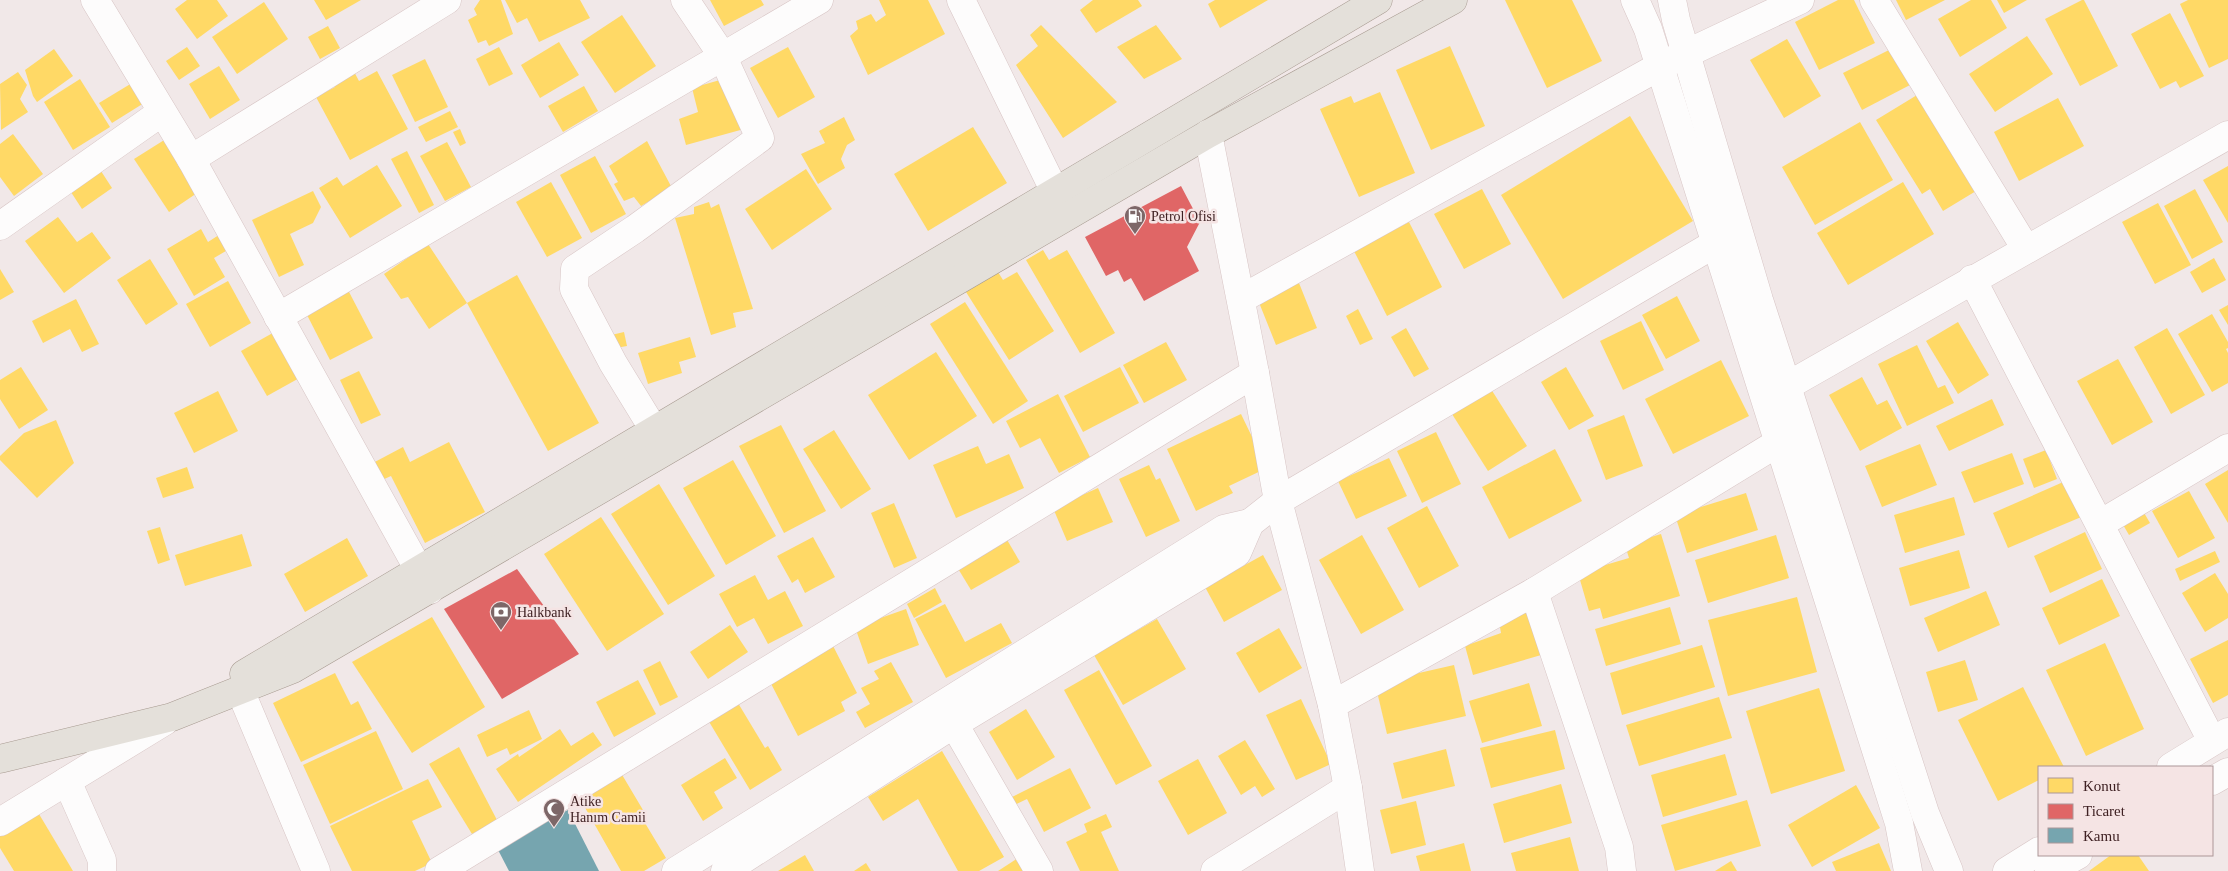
<svg xmlns="http://www.w3.org/2000/svg" width="2228" height="871" font-family="Georgia,serif">
  <style>
    .homes { fill: #ffd966 }
    .shops { fill: #e06666 }
    .public { fill: #76a5af }
    .lines { fill: none; stroke-linecap: round; stroke-linejoin: round }
    .minor-casing { stroke: #d7c4c4; stroke-width: 29 }
    .major-casing { stroke: #a79a90; stroke-width: 29 }
    .minor { stroke: #fdfcfc; stroke-width: 28 }
    .major { stroke: #e4e0da; stroke-width: 28 }
    .labels { text-anchor: middle; dominant-baseline: central; stroke-width: 5; stroke-linejoin: round; paint-order: stroke }
    .poi-label { font-size: 14px; fill: #3f2123; stroke: #f5e4e4; text-anchor: start }
  </style>
  <rect width="100%" height="100%" fill="#f1e8e8"/>
  <!-- homes -->
  <g class="homes">
    <polygon points="187,0 217,0 228,16 197,39 175,9"/>
    <polygon points="314,0 361,0 326,20"/>
    <polygon points="480,0 501,0 513,34 489,46 486,40 478,43 468,20 477,15 474,9"/>
    <polygon points="505,0 580,0 590,18 539,42 527,18 517,23"/>
    <polygon points="710,0 761,0 764,5 724,26"/>
    <polygon points="879,0 928,0 945,34 868,75 850,36 858,29 856,21 871,14 876,22 886,15"/>
    <polygon points="1093,0 1138,0 1142,6 1096,33 1080,10"/>
    <polygon points="1215,0 1268,0 1220,28 1208,4"/>
    <polygon points="1505,0 1572,0 1602,61 1547,88"/>
    <polygon points="1838,0 1854,0 1875,43 1819,70 1795,22"/>
    <polygon points="1896,0 1945,0 1906,20"/>
    <polygon points="1971,0 1991,0 2007,28 1960,57 1938,19"/>
    <polygon points="1997,0 2027,0 2004,13"/>
    <polygon points="2082,0 2084,0 2118,66 2080,86 2045,19"/>
    <polygon points="2188,0 2228,0 2228,59 2209,68 2180,4"/>
    <polygon points="264,2 288,39 237,74 212,37"/>
    <polygon points="2170,13 2204,76 2180,88 2176,81 2160,89 2131,34"/>
    <polygon points="622,15 656,66 615,93 581,42"/>
    <polygon points="1041,25 1117,102 1063,138 1016,65 1038,46 1030,35"/>
    <polygon points="1156,25 1182,59 1144,79 1117,47"/>
    <polygon points="328,26 340,48 320,59 308,37"/>
    <polygon points="2027,36 2053,74 1995,112 1969,74"/>
    <polygon points="1787,39 1821,96 1784,118 1750,60"/>
    <polygon points="559,42 579,75 540,98 521,65"/>
    <polygon points="1450,46 1485,126 1431,150 1396,70"/>
    <polygon points="187,47 200,66 179,80 166,61"/>
    <polygon points="499,47 513,74 489,86 476,59"/>
    <polygon points="788,47 815,97 778,118 750,68"/>
    <polygon points="54,49 73,76 37,102 33,96 25,70"/>
    <polygon points="1891,49 1910,85 1862,110 1843,73"/>
    <polygon points="425,59 448,107 415,122 392,75"/>
    <polygon points="219,66 240,100 210,119 189,84"/>
    <polygon points="351,66 359,81 377,71 408,129 350,160 316,97 335,87 332,75"/>
    <polygon points="18,72 27,85 20,99 28,112 1,130 0,84"/>
    <polygon points="80,79 110,127 73,150 44,102"/>
    <polygon points="720,80 744,129 686,145 679,119 698,112 692,88"/>
    <polygon points="132,83 144,103 112,123 99,103"/>
    <polygon points="584,86 598,111 563,132 548,106"/>
    <polygon points="1380,92 1415,173 1359,197 1320,109 1351,96 1354,103"/>
    <polygon points="1922,92 1981,188 1943,211 1930,189 1922,194 1876,120"/>
    <polygon points="2058,98 2084,146 2019,181 1994,132"/>
    <polygon points="450,111 458,127 426,142 418,127"/>
    <polygon points="1630,116 1693,221 1563,299 1501,195"/>
    <polygon points="844,117 855,140 847,145 841,159 845,168 818,184 801,154 825,143 819,131"/>
    <polygon points="1860,122 1893,180 1815,225 1782,167"/>
    <polygon points="973,127 1007,183 928,231 894,174"/>
    <polygon points="460,129 466,143 460,146 453,132"/>
    <polygon points="13,134 43,174 14,196 0,177 0,144"/>
    <polygon points="169,137 203,189 169,212 134,159"/>
    <polygon points="647,141 672,188 641,206 634,197 624,201 614,184 618,182 609,166"/>
    <polygon points="447,142 471,187 445,201 420,156"/>
    <polygon points="407,151 434,205 419,213 391,159"/>
    <polygon points="595,156 626,214 591,233 560,175"/>
    <polygon points="377,165 402,206 350,238 319,188 337,177 343,186"/>
    <polygon points="2228,166 2228,223 2203,180"/>
    <polygon points="99,168 112,188 82,209 69,189"/>
    <polygon points="806,169 832,209 772,250 745,209"/>
    <polygon points="551,182 582,238 547,257 516,202"/>
    <polygon points="1903,182 1934,234 1848,285 1817,233"/>
    <polygon points="1482,189 1511,244 1464,269 1434,214"/>
    <polygon points="2195,189 2223,242 2192,259 2164,206"/>
    <polygon points="313,191 321,207 313,223 290,234 304,265 279,277 252,220"/>
    <polygon points="709,202 711,208 719,204 753,309 733,313 736,327 711,335 675,218 694,214 694,207"/>
    <polygon points="2158,203 2191,265 2155,284 2122,222"/>
    <polygon points="58,217 77,242 92,232 111,258 64,293 25,241"/>
    <polygon points="1409,222 1442,287 1387,316 1354,251"/>
    <polygon points="201,229 208,242 222,233 231,248 214,258 225,277 194,296 167,249"/>
    <polygon points="428,244 467,303 429,329 408,297 401,299 384,274"/>
    <polygon points="1043,250 1049,260 1067,250 1115,333 1080,353 1026,260"/>
    <polygon points="2214,258 2226,280 2202,293 2190,272"/>
    <polygon points="150,259 178,304 146,325 117,280"/>
    <polygon points="0,269 14,292 0,300"/>
    <polygon points="998,272 1003,280 1017,272 1054,331 1009,360 966,292"/>
    <polygon points="517,275 599,423 548,451 467,303"/>
    <polygon points="228,281 251,323 210,347 186,304"/>
    <polygon points="1299,283 1317,328 1276,345 1258,300"/>
    <polygon points="348,290 373,338 330,360 305,311"/>
    <polygon points="1677,296 1700,341 1666,359 1642,315"/>
    <polygon points="76,299 99,344 82,352 70,329 43,343 32,321"/>
    <polygon points="965,302 1028,401 993,424 930,324"/>
    <polygon points="2228,305 2228,325 2219,310"/>
    <polygon points="1358,309 1373,339 1360,345 1346,316"/>
    <polygon points="2212,314 2228,342 2228,348 2226,349 2228,353 2228,383 2212,392 2178,334"/>
    <polygon points="1641,321 1664,370 1623,390 1600,341"/>
    <polygon points="1958,322 1989,375 1958,394 1926,341"/>
    <polygon points="1406,328 1429,369 1414,377 1391,337"/>
    <polygon points="2167,328 2205,395 2171,414 2134,347"/>
    <polygon points="278,330 303,376 267,396 241,351"/>
    <polygon points="624,332 627,346 610,349 607,336"/>
    <polygon points="690,337 696,357 679,362 682,373 648,384 638,353"/>
    <polygon points="1166,342 1187,380 1144,403 1123,365"/>
    <polygon points="1917,345 1938,388 1945,385 1954,403 1907,426 1878,364"/>
    <polygon points="936,352 977,416 909,460 868,395"/>
    <polygon points="2118,359 2153,422 2112,445 2077,381"/>
    <polygon points="1721,360 1749,416 1673,454 1645,399"/>
    <polygon points="21,367 48,410 19,429 0,399 0,380"/>
    <polygon points="1120,367 1139,403 1083,432 1064,396"/>
    <polygon points="1566,367 1594,416 1569,430 1541,382"/>
    <polygon points="359,371 381,415 361,424 340,380"/>
    <polygon points="1862,377 1877,405 1887,400 1902,428 1860,451 1829,395"/>
    <polygon points="1491,389 1527,446 1488,471 1452,414"/>
    <polygon points="218,391 238,431 194,453 174,413"/>
    <polygon points="1058,394 1090,457 1059,473 1040,438 1020,448 1006,421"/>
    <polygon points="1992,399 2004,425 1949,451 1936,426"/>
    <polygon points="1241,414 1267,468 1229,486 1233,493 1196,511 1167,449"/>
    <polygon points="1624,415 1643,466 1606,480 1587,430"/>
    <polygon points="56,420 74,463 37,498 0,460 0,456 24,433"/>
    <polygon points="781,425 826,511 784,533 739,446"/>
    <polygon points="834,430 871,489 841,509 803,449"/>
    <polygon points="1436,432 1461,484 1422,503 1397,451"/>
    <polygon points="449,442 485,512 425,543 391,476 380,481 371,464 403,447 410,462"/>
    <polygon points="1920,444 1937,485 1882,507 1865,466"/>
    <polygon points="978,446 986,464 1009,454 1024,488 956,518 933,465"/>
    <polygon points="1555,449 1582,501 1509,539 1482,487"/>
    <polygon points="2046,450 2057,479 2034,488 2023,459"/>
    <polygon points="2012,453 2024,484 1974,503 1961,472"/>
    <polygon points="1389,458 1407,496 1356,519 1338,481"/>
    <polygon points="733,460 776,536 726,565 683,488"/>
    <polygon points="1149,465 1156,480 1160,478 1180,521 1146,537 1119,479"/>
    <polygon points="187,467 194,488 163,498 156,478"/>
    <polygon points="2228,470 2228,523 2205,484"/>
    <polygon points="2070,479 2086,515 2008,548 1993,513"/>
    <polygon points="659,484 715,576 668,605 611,514"/>
    <polygon points="1098,488 1113,522 1067,541 1053,508"/>
    <polygon points="2189,491 2215,538 2178,558 2152,511"/>
    <polygon points="1746,493 1758,530 1687,553 1675,515"/>
    <polygon points="1954,497 1965,535 1905,553 1894,515"/>
    <polygon points="894,503 917,558 894,568 871,513"/>
    <polygon points="1427,506 1459,566 1419,588 1387,528"/>
    <polygon points="2143,511 2150,523 2129,535 2122,523"/>
    <polygon points="601,517 664,614 607,651 544,554"/>
    <polygon points="160,527 170,560 158,564 147,531"/>
    <polygon points="2085,532 2102,569 2050,593 2034,556"/>
    <polygon points="1003,533 1020,562 971,590 954,562"/>
    <polygon points="242,534 252,566 185,586 175,555"/>
    <polygon points="1661,534 1680,596 1603,619 1600,608 1589,611 1578,573 1629,558 1625,545"/>
    <polygon points="1362,535 1404,610 1361,634 1319,560"/>
    <polygon points="1776,535 1789,578 1708,603 1695,560"/>
    <polygon points="813,537 835,577 805,593 798,579 792,583 777,556"/>
    <polygon points="347,538 368,576 305,612 284,574"/>
    <polygon points="1959,550 1970,588 1910,606 1899,568"/>
    <polygon points="2215,551 2220,562 2180,581 2175,569"/>
    <polygon points="1263,555 1282,590 1224,622 1205,587"/>
    <polygon points="2215,573 2228,594 2228,618 2205,632 2182,593"/>
    <polygon points="755,575 768,600 785,591 803,626 768,644 754,618 737,627 719,594"/>
    <polygon points="2102,579 2120,616 2059,645 2042,608"/>
    <polygon points="935,588 942,602 914,618 907,604"/>
    <polygon points="1986,591 2000,625 1938,652 1924,618"/>
    <polygon points="1797,597 1817,672 1728,696 1708,620"/>
    <polygon points="945,604 965,642 1001,623 1012,643 946,678 915,619"/>
    <polygon points="1670,607 1681,644 1606,666 1595,629"/>
    <polygon points="1534,608 1548,653 1473,675 1465,646 1501,633 1499,622"/>
    <polygon points="906,609 919,645 868,664 855,627"/>
    <polygon points="432,617 485,707 412,753 352,662"/>
    <polygon points="1157,619 1186,669 1123,705 1094,655"/>
    <polygon points="730,625 748,652 708,679 690,652"/>
    <polygon points="1279,628 1302,668 1259,693 1236,653"/>
    <polygon points="829,638 857,693 841,702 845,711 798,736 765,672"/>
    <polygon points="2228,640 2228,695 2213,703 2190,659"/>
    <polygon points="2105,643 2144,729 2086,756 2046,670"/>
    <polygon points="1702,645 1715,687 1622,715 1610,673"/>
    <polygon points="1965,660 1978,700 1938,712 1926,672"/>
    <polygon points="660,661 678,697 660,706 643,670"/>
    <polygon points="891,662 913,702 865,728 856,712 870,704 861,688 879,679 874,671"/>
    <polygon points="1454,665 1466,716 1387,734 1375,683"/>
    <polygon points="1099,670 1152,766 1116,785 1064,690"/>
    <polygon points="335,673 351,705 358,701 372,729 301,762 273,703"/>
    <polygon points="638,680 656,714 614,737 596,702"/>
    <polygon points="1529,683 1542,726 1482,743 1469,701"/>
    <polygon points="2023,687 2064,767 2039,767 2039,780 1998,801 1958,720"/>
    <polygon points="1819,688 1845,771 1771,794 1746,711"/>
    <polygon points="1719,697 1732,738 1639,766 1626,725"/>
    <polygon points="1301,699 1331,764 1296,780 1266,715"/>
    <polygon points="738,703 765,748 768,746 782,770 750,790 708,720"/>
    <polygon points="1026,709 1055,757 1017,780 989,732"/>
    <polygon points="529,710 542,739 510,755 507,748 487,757 477,735"/>
    <polygon points="560,729 571,746 593,732 602,745 518,802 496,769 518,754 519,757"/>
    <polygon points="1555,730 1565,769 1491,788 1480,748"/>
    <polygon points="376,731 403,789 330,824 303,765"/>
    <polygon points="1245,740 1275,789 1262,797 1255,786 1241,795 1218,756"/>
    <polygon points="459,747 497,820 472,834 429,764"/>
    <polygon points="1446,749 1455,786 1402,799 1393,763"/>
    <polygon points="942,751 1004,857 979,871 958,871 918,799 883,821 868,797"/>
    <polygon points="1725,754 1737,795 1663,817 1651,775"/>
    <polygon points="725,758 737,778 714,792 723,808 703,821 681,785"/>
    <polygon points="1198,759 1227,813 1188,835 1158,781"/>
    <polygon points="1070,768 1091,808 1044,832 1027,799 1012,806 1008,799"/>
    <polygon points="621,773 643,810 639,813 666,858 644,871 621,871 579,797"/>
    <polygon points="428,779 442,807 412,821 432,863 415,871 352,871 330,826"/>
    <polygon points="1561,784 1572,823 1504,843 1493,804"/>
    <polygon points="1856,785 1880,828 1812,867 1788,825"/>
    <polygon points="1747,800 1761,846 1675,871 1661,825"/>
    <polygon points="1416,801 1426,845 1391,854 1380,810"/>
    <polygon points="36,809 73,871 14,871 0,848 0,831"/>
    <polygon points="1106,814 1112,827 1101,832 1119,871 1080,871 1066,842 1087,832 1084,824"/>
    <polygon points="1570,837 1579,871 1516,871 1511,853"/>
    <polygon points="1464,843 1471,871 1420,871 1416,856"/>
    <polygon points="1879,843 1891,871 1836,871 1832,862"/>
    <polygon points="805,855 814,871 778,871"/>
    <polygon points="2111,855 2138,855 2149,871 2089,871"/>
    <polygon points="1018,858 1026,871 998,871"/>
    <polygon points="1731,861 1737,871 1715,871"/>
    <polygon points="866,863 871,871 854,871"/>
  </g>
  <!-- shops -->
  <g class="shops">
    <polygon points="1181,186 1200,222 1187,247 1199,271 1144,301 1131,278 1124,282 1118,270 1106,276 1085,237"/>
    <polygon points="517,569 579,654 502,699 444,609"/>
  </g>
  <!-- public -->
  <polygon class="public" points="568,810 599,871 509,871 496,846"/>
  <g class="lines">
    <!-- minor casing -->
    <g class="minor-casing">
      <g id="minor">
        <polyline points="95,0 191,159 430,590"/>
        <polyline points="961,0 1055,192"/>
        <polyline points="1635,0 1648,29 1899,823 1908,871"/>
        <polyline points="1672,0 1676,20 1759,300 1925,813 1949,871"/>
        <polyline points="1874,0 2026,249"/>
        <polyline points="1208,134 1255,373 1278,501 1332,705 1348,788 1360,871"/>
        <polyline points="191,159 447,0"/>
        <polyline points="0,226 162,112"/>
        <polyline points="1972,279 2212,741"/>
        <polyline points="1241,299 1660,66 1800,0"/>
        <polyline points="278,317 819,0"/>
        <polyline points="1773,394 2228,135"/>
        <polyline points="654,430 613,363 574,289 575,269 635,229 760,138 722,55 685,0"/>
        <polyline points="2100,524 2228,448"/>
        <polyline points="1534,592 1619,847 1622,871"/>
        <polyline points="240,690 316,871"/>
        <polyline points="1332,705 1534,592 1794,433"/>
        <polyline points="954,724 1039,871"/>
        <polyline points="2171,767 2228,732"/>
        <polyline points="67,781 102,860 102,871"/>
        <polyline points="2212,781 2228,772"/>
        <polyline points="0,822 165,721"/>
        <polyline points="439,871 1255,373"/>
        <polyline points="676,871 1224,529 1250,523"/>
        <polyline points="725,871 954,724 1237,553 1250,523 1278,501 1716,243"/>
        <polyline points="1215,871 1348,788"/>
        <polyline points="2007,871 2039,851"/>
        <polyline points="2049,871 2078,855"/>
      </g>
    </g>
    <!-- major casing -->
    <g class="major-casing">
      <g id="major">
        <polyline points="244,674 1378,0"/>
        <polyline points="0,759 172,717 293,669 1208,134 1453,0"/>
      </g>
    </g>
    <!-- minor -->
    <use href="#minor" class="minor"/>
    <!-- major -->
    <use href="#major" class="major"/>
  </g>
  <!-- icons -->
  <defs>
    <g id="fuel-pin" transform="scale(1.125)"><path d="M0 17L-7.5 6A9.5 9.5 0 1 1 7.5 6Z" fill="#7d6768" stroke="#f5e4e4"/><path d="M-5.5-6h7V0h2V4h1.3V-2.5L3-4.5l.8-.8L6-3V5H2.5V1h-1V6h-7ZM-4.2-4.7v3.2H.2V-4.7Z" fill="#fff"/></g>
    <g id="bank-pin" transform="scale(1.125)"><path d="M0 17L-7.5 6A9.5 9.5 0 1 1 7.5 6Z" fill="#7d6768" stroke="#f5e4e4"/><path d="M-6-4H6V4H-6ZM0-2.3a2.3 2.3 0 1 0 0 4.6a2.3 2.3 0 1 0 0-4.6Z" fill="#fff"/></g>
    <g id="mosque-pin" transform="scale(1.125)"><path d="M0 17L-7.5 6A9.5 9.5 0 1 1 7.5 6Z" fill="#7d6768" stroke="#f5e4e4"/><path d="M3.5-4.9A6 6 0 1 0 3.5 4.9A5 5 0 1 1 3.5-4.9Z" fill="#fff"/></g>
  </defs>
  <g fill-rule="evenodd">
    <use href="#fuel-pin" x="1135" y="216"/>
    <use href="#bank-pin" x="501" y="612"/>
    <use href="#mosque-pin" x="554" y="809"/>
  </g>
  <g class="labels">
    <!-- poi labels -->
    <g class="poi-label">
      <text x="1151" y="216">Petrol Ofisi</text>
      <text x="517" y="612">Halkbank</text>
      <text x="570" y="801">Atike<tspan x="570" dy="16">Hanım Camii</tspan></text>
    </g>
  </g>
  <!-- legend -->
  <rect x="2038" y="766" width="175" height="90" fill="#f5e4e4" stroke="#ac9697"/>
  <rect x="2048" y="778" width="25" height="15" fill="#ffd966" stroke="#ac9697"/>
  <text x="2083" y="791" font-size="15" fill="#3f2123">Konut</text>
  <rect x="2048" y="804" width="25" height="15" fill="#e06666" stroke="#ac9697"/>
  <text x="2083" y="816" font-size="15" fill="#3f2123">Ticaret</text>
  <rect x="2048" y="828" width="25" height="15" fill="#76a5af" stroke="#ac9697"/>
  <text x="2083" y="841" font-size="15" fill="#3f2123">Kamu</text>
</svg>
